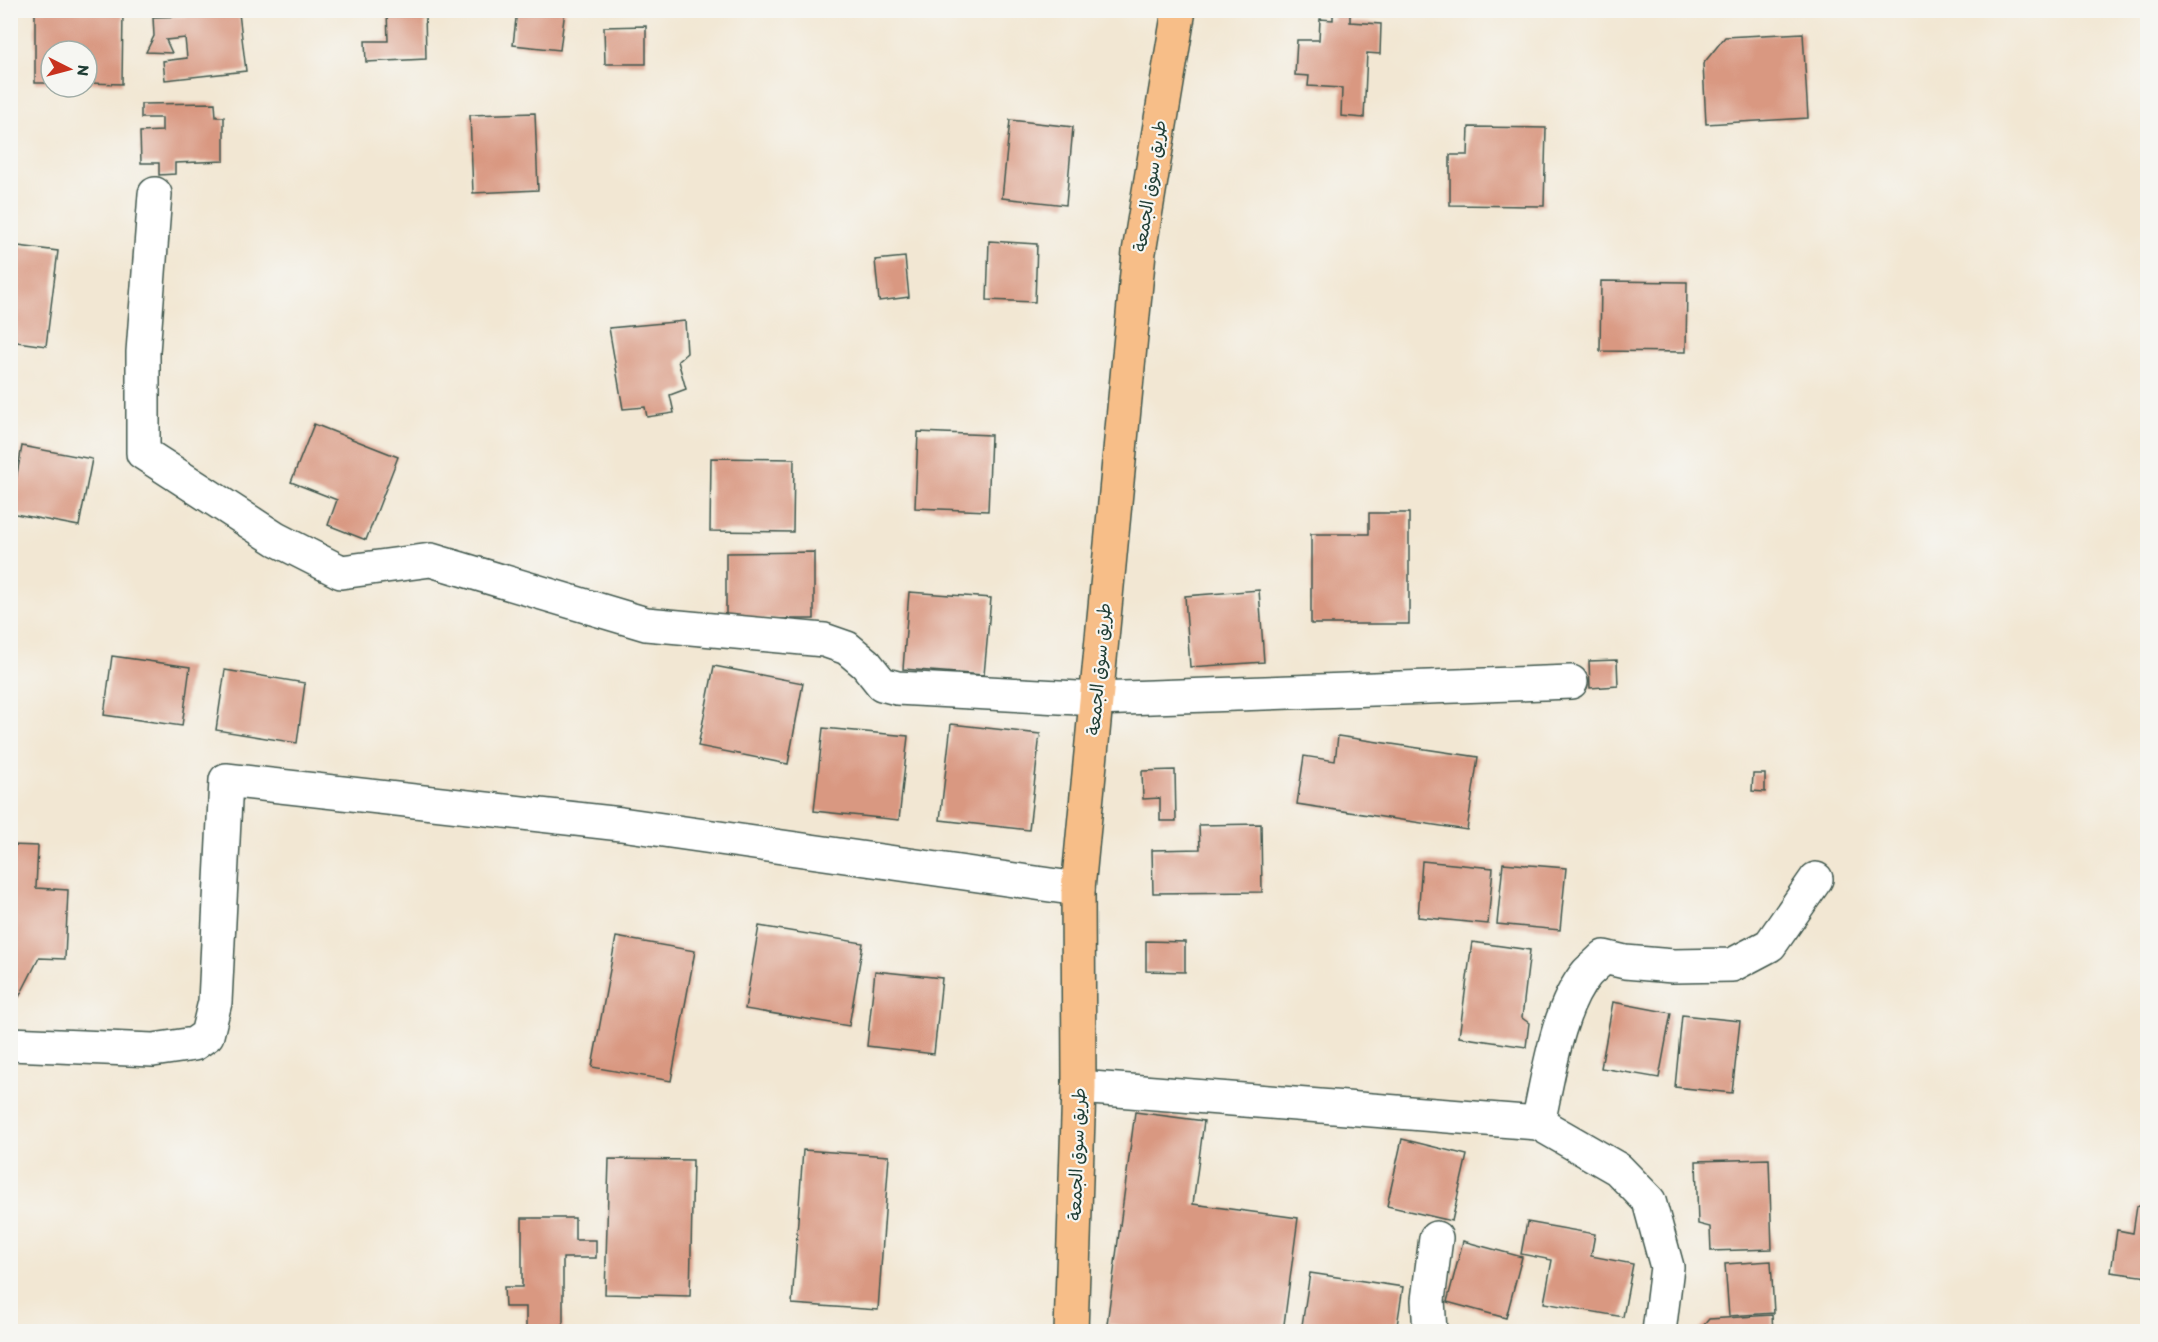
<svg xmlns="http://www.w3.org/2000/svg" width="2158" height="1342" font-family="Itim,'Playpen Sans Arabic',sans-serif">
  <style>
    .building { fill: #d99881 }
    .lines { fill: none; stroke-linecap: round; stroke-linejoin: round }
    .minor-casing { stroke: #3f564c; stroke-width: 36 }
    .major-casing { stroke: #3f564c; stroke-width: 36 }
    .minor { stroke: #fff; stroke-width: 33 }
    .major { stroke: #f7be88; stroke-width: 33 }
    .labels { text-anchor: middle; dominant-baseline: central; stroke-width: 4.5; stroke-linejoin: round; paint-order: stroke }
    .street-label { font-size: 18px; fill: #1f3d34; stroke: #f6f6f2 }
  </style>
  <rect width="100%" height="100%" fill="#f6f6f2"/>
  <filter id="ink" filterUnits="userSpaceOnUse"><feTurbulence type="fractalNoise" baseFrequency=".0167" numOctaves="2"/><feDisplacementMap in="SourceGraphic" scale="12" xChannelSelector="R" yChannelSelector="G"/><feConvolveMatrix kernelMatrix="1 2 1 2 8 2 1 2 1" color-interpolation-filters="sRGB"/></filter>
  <filter id="wash" filterUnits="userSpaceOnUse"><feTurbulence type="fractalNoise" baseFrequency=".008" numOctaves="4" result="noise"/><feDisplacementMap in="SourceGraphic" scale="24" xChannelSelector="R" yChannelSelector="G"/><feGaussianBlur stdDeviation="1.35" result="paint"/><feColorMatrix in="noise" values="0 0 0 0 0 0 0 0 0 0 0 0 0 0 0 0 0 1.4 0 .05"/><feComposite in="paint" operator="in"/></filter>
  <g filter="url(#wash)">
    <rect width="100%" height="100%" fill="#f2e7d3"/>
    <g id="blocks">
      <!-- building -->
      <g class="building">
        <polygon points="35,10 123,11 122,84 87,83 87,51 51,51 51,83 35,83"/>
        <polygon points="187,10 221,10 222,15 239,13 246,71 165,80 163,61 187,58 185,38 166,40 172,53 146,52 154,36 153,17 187,16"/>
        <polygon points="387,10 425,10 426,59 366,62 365,41 388,41"/>
        <polygon points="517,10 565,10 560,50 513,45"/>
        <polygon points="1333,10 1350,10 1350,22 1381,24 1380,54 1367,53 1364,118 1341,116 1342,88 1308,86 1309,76 1295,75 1297,40 1319,40 1320,19 1333,20"/>
        <polygon points="646,26 646,64 605,64 604,27"/>
        <polygon points="1803,33 1808,118 1706,124 1703,64 1725,37"/>
        <polygon points="215,103 216,117 224,117 224,161 175,163 175,174 159,175 159,163 141,163 140,132 162,131 162,118 141,118 141,104"/>
        <polygon points="535,113 538,190 473,193 470,115"/>
        <polygon points="1010,120 1073,127 1066,205 1002,198"/>
        <polygon points="1469,127 1546,128 1544,206 1450,205 1450,155 1468,155"/>
        <polygon points="989,241 1037,244 1035,302 987,300"/>
        <polygon points="10,245 58,251 46,346 10,341"/>
        <polygon points="905,257 909,297 879,301 875,260"/>
        <polygon points="1601,281 1687,282 1686,352 1600,351"/>
        <polygon points="685,321 687,353 678,361 686,389 670,395 674,413 647,417 645,407 623,409 609,328"/>
        <polygon points="314,424 398,457 366,540 328,525 337,500 291,482"/>
        <polygon points="918,432 991,435 988,511 915,508"/>
        <polygon points="22,446 92,459 79,526 10,513"/>
        <polygon points="711,458 794,459 793,532 710,531"/>
        <polygon points="1369,513 1409,513 1409,624 1311,624 1311,534 1369,534"/>
        <polygon points="814,552 814,619 726,619 726,553"/>
        <polygon points="1259,590 1264,662 1190,667 1185,596"/>
        <polygon points="909,592 991,598 984,675 903,669"/>
        <polygon points="112,656 190,667 182,726 104,715"/>
        <polygon points="1617,660 1618,686 1590,688 1589,661"/>
        <polygon points="714,666 803,683 788,764 698,746"/>
        <polygon points="225,670 305,683 297,743 216,730"/>
        <polygon points="951,724 1040,734 1029,830 940,820"/>
        <polygon points="823,728 908,736 899,820 814,811"/>
        <polygon points="1338,736 1478,757 1467,830 1297,804 1304,756 1335,761"/>
        <polygon points="1175,770 1176,821 1160,821 1160,798 1143,799 1142,771"/>
        <polygon points="1753,774 1765,774 1765,792 1752,791"/>
        <polygon points="1261,824 1262,892 1153,893 1152,850 1200,849 1199,825"/>
        <polygon points="10,845 38,846 36,888 68,890 65,959 39,958 19,997 10,996"/>
        <polygon points="1422,861 1493,868 1488,924 1418,917"/>
        <polygon points="1503,863 1566,868 1560,930 1497,924"/>
        <polygon points="759,926 863,943 849,1026 745,1009"/>
        <polygon points="616,937 695,951 671,1081 592,1067"/>
        <polygon points="1146,941 1185,942 1185,972 1146,971"/>
        <polygon points="1472,942 1530,950 1522,1018 1529,1023 1526,1047 1459,1037"/>
        <polygon points="875,971 942,978 934,1054 867,1046"/>
        <polygon points="1613,1002 1671,1013 1659,1078 1601,1068"/>
        <polygon points="1682,1015 1740,1021 1732,1093 1675,1087"/>
        <polygon points="1135,1112 1204,1121 1193,1204 1298,1218 1283,1332 1163,1332 1107,1324"/>
        <polygon points="1402,1139 1467,1155 1452,1221 1387,1206"/>
        <polygon points="803,1150 889,1156 878,1310 792,1304"/>
        <polygon points="609,1159 693,1160 690,1296 605,1294"/>
        <polygon points="1769,1159 1772,1249 1711,1251 1710,1227 1698,1224 1696,1161"/>
        <polygon points="2137,1206 2148,1207 2148,1277 2111,1272 2117,1230 2133,1233"/>
        <polygon points="522,1218 575,1218 575,1240 596,1240 596,1258 563,1258 563,1332 526,1332 526,1307 505,1307 504,1287 522,1287"/>
        <polygon points="1527,1222 1595,1234 1591,1256 1633,1264 1623,1317 1544,1303 1552,1260 1521,1254"/>
        <polygon points="1463,1241 1522,1257 1506,1318 1447,1302"/>
        <polygon points="1771,1261 1774,1313 1729,1316 1725,1264"/>
        <polygon points="1310,1273 1403,1287 1396,1332 1301,1332"/>
        <polygon points="1772,1315 1773,1332 1698,1332 1709,1319"/>
      </g>
    </g>
  </g>
  <g filter="url(#ink)">
    <use href="#blocks" fill-opacity="0" stroke="#3f564c" stroke-width="1.5"/>
    <g class="lines">
      <!-- minor casing -->
      <g class="minor-casing">
        <g id="minor">
          <polyline points="155,194 143,352 143,453 276,539 341,572 431,560 646,624 824,640 847,648 866,664 882,684 897,688 1096,699 1571,682"/>
          <polyline points="10,1044 153,1050 194,1044 207,1035 215,1002 226,780 621,824 1078,889"/>
          <polyline points="1079,1087 1538,1123 1618,1169 1649,1201 1667,1267 1659,1332"/>
          <path d="M1538,1123C1548,1079 1557,1008 1587,973C1592,968 1598,963 1604,957L1625,962L1673,966L1732,965L1770,945L1816,879"/>
          <polyline points="1430,1332 1428,1300 1436,1238"/>
        </g>
      </g>
      <!-- major casing -->
      <g class="major-casing">
        <polyline id="major" points="1071,1332 1079,1087 1078,889 1139,252 1179,10"/>
      </g>
      <!-- minor -->
      <use href="#minor" class="minor"/>
      <!-- major -->
      <use href="#major" class="major"/>
    </g>
  </g>
  <g class="labels">
    <!-- street labels -->
    <g class="street-label">
      <text transform="translate(1150 186) rotate(-81)">طريق سوق الجمعة</text>
      <text transform="translate(1099 669) rotate(-85)">طريق سوق الجمعة</text>
      <text transform="translate(1077 1154) rotate(-88)">طريق سوق الجمعة</text>
    </g>
  </g>
  <!-- margin -->
  <rect width="2158" height="1342" fill="none" stroke="#f6f6f2" stroke-width="36"/>
  <!-- north arrow -->
  <g transform="translate(69 69) rotate(96)"><circle r="28" fill="#f6f6f2" stroke="#a0aca6" stroke-width="1.5"/>
  <path d="M0-4.5L10 22L0 15L-10 22Z" fill="#c8321e"/>
  <text y="-9" font-size="16" font-weight="bold" text-anchor="middle" fill="#1f3d34">N</text>
  </g>
</svg>
